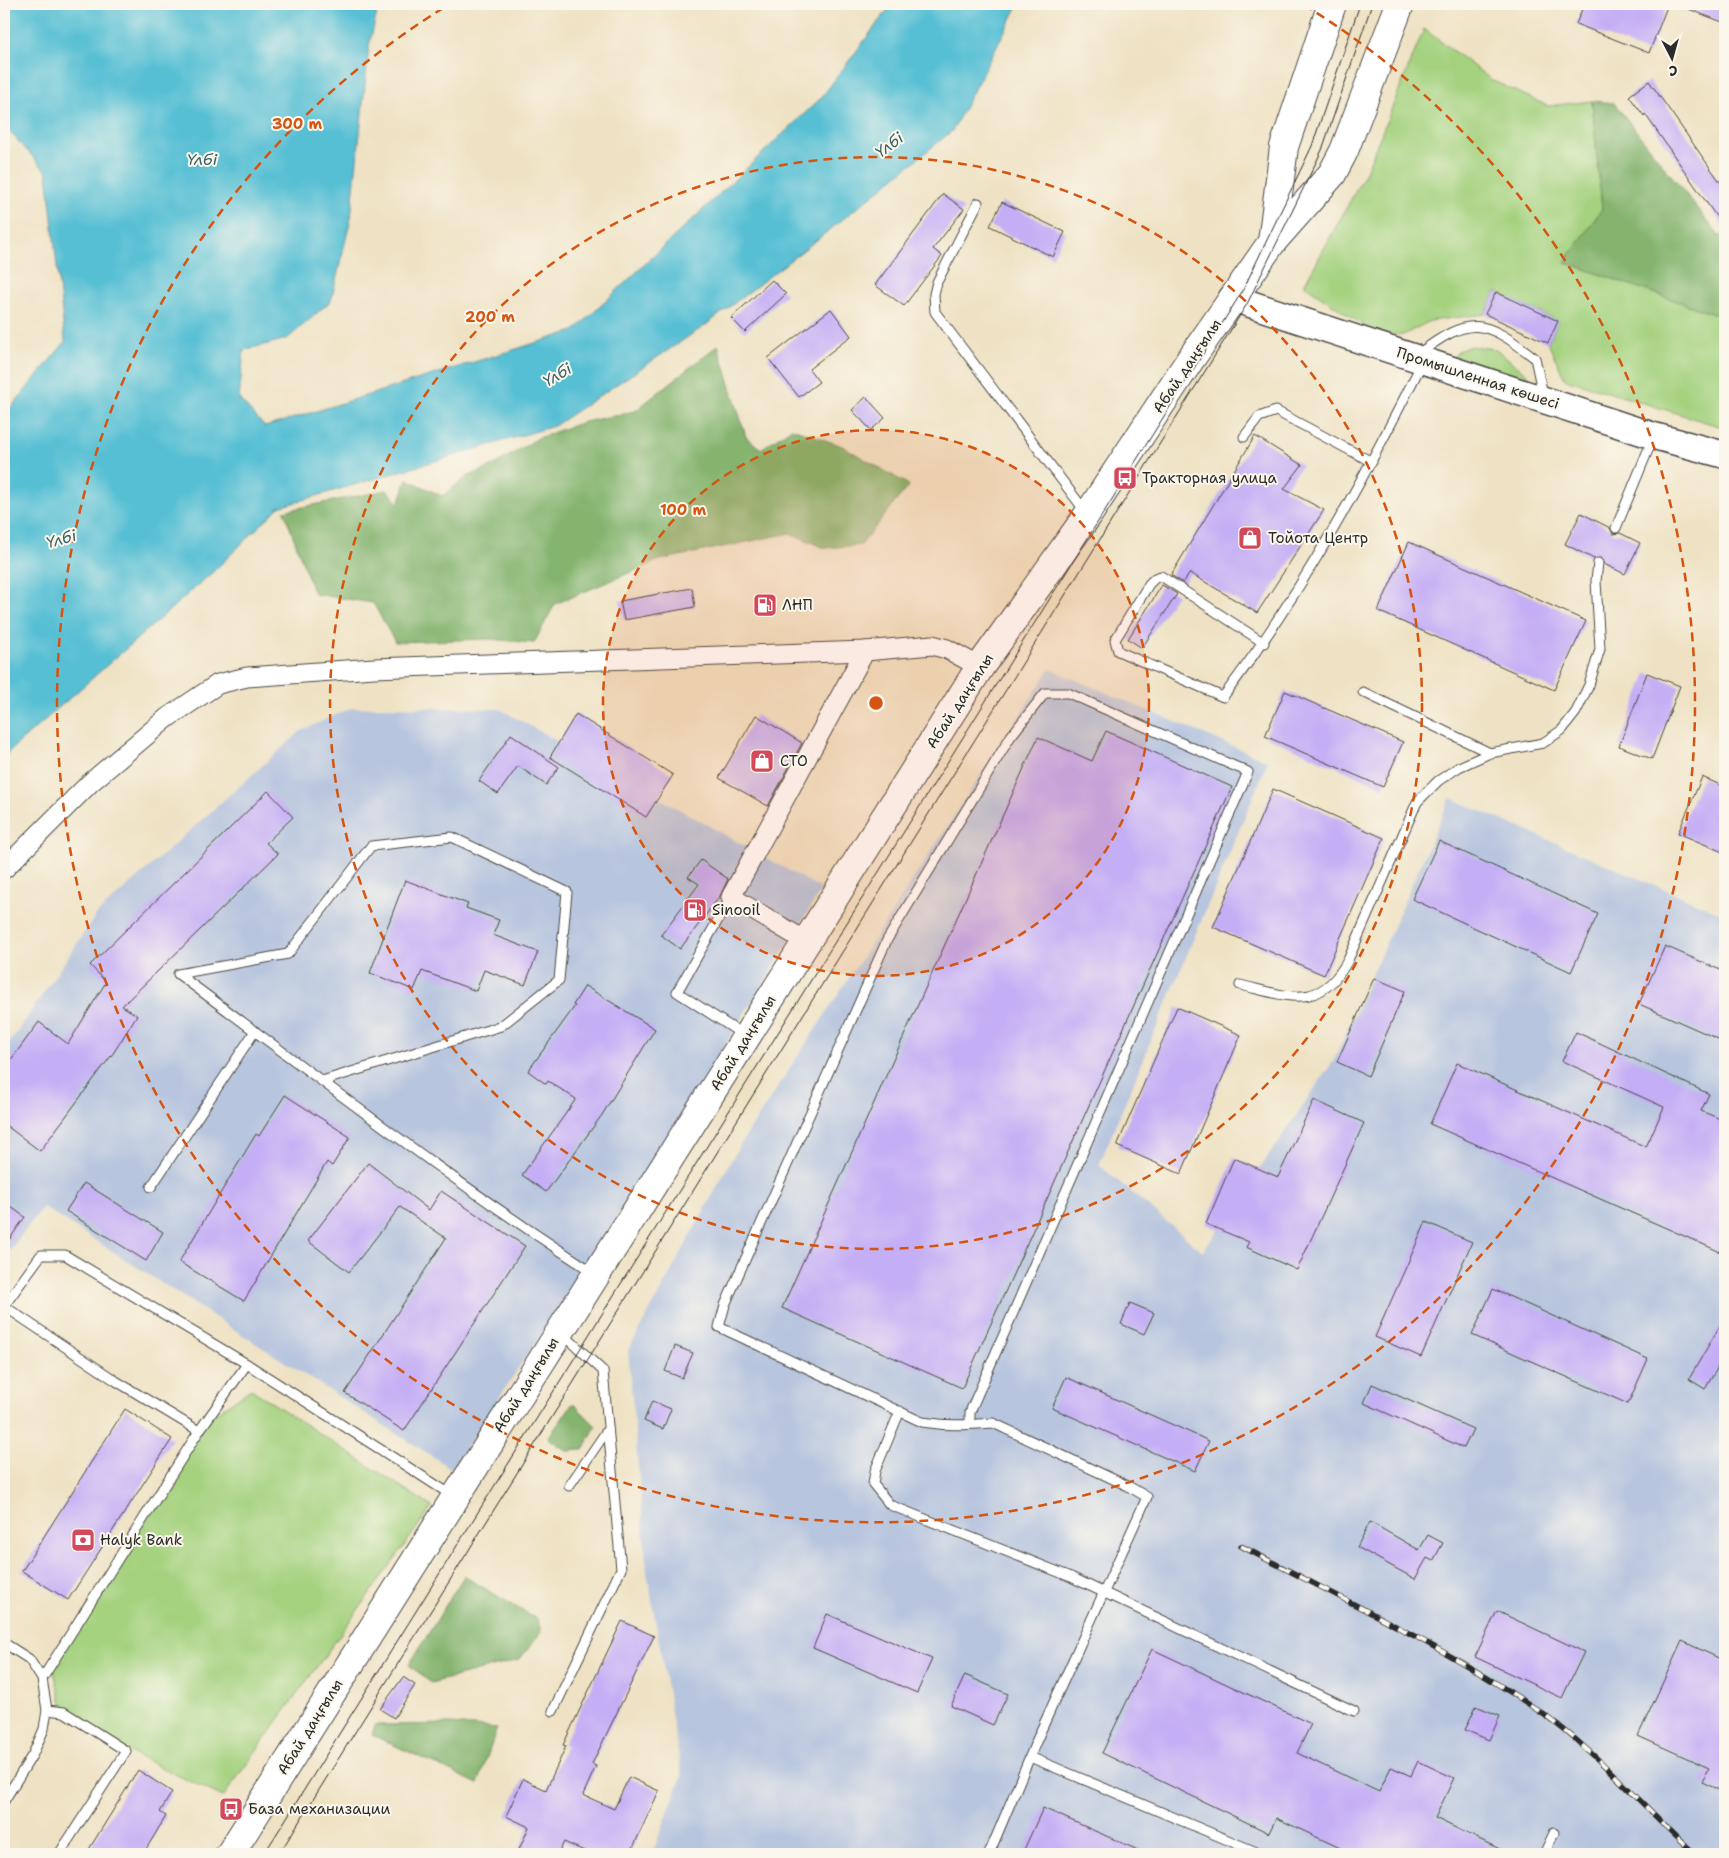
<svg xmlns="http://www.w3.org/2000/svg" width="1729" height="1858" font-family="'Shantell Sans',sans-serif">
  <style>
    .industrial { fill: #b7c5de }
    .green { fill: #a5d27f; stroke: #687e55 }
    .forest { fill: #84b46e; stroke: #58704c }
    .water { fill: #57bfd4; stroke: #417580 }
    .building { fill: #c4aef5 }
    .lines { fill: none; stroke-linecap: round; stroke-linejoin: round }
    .lane-casing { stroke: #484642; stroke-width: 11 }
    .street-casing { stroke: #484642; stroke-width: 21 }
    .secondary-casing { stroke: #484642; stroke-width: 29 }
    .primary-casing { stroke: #484642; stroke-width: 30 }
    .lane { stroke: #fff; stroke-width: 9 }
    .street { stroke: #fff; stroke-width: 19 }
    .secondary { stroke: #fff; stroke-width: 26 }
    .primary { stroke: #fff; stroke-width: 28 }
    .tram { stroke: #2b2b2b; stroke-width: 1 }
    .rail-casing { stroke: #2b2b2b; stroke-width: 5.5 }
    .rail { stroke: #fbf7ec; stroke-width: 4; stroke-dasharray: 11; stroke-linecap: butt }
    .ring { fill: none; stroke: #d5540f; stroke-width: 2.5; stroke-dasharray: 9 6 }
    .labels { text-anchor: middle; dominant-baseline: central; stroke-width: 4; stroke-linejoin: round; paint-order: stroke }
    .street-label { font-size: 15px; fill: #2b2b2b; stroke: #fbf7ec }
    .poi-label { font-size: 15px; fill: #2b2b2b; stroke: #fbf7ec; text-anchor: start }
    .water-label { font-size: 16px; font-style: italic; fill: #3a5f66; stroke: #fbf7ec }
    .centre { fill: #d5540f; stroke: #fbf7ec; stroke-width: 2.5 }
    .ring-label { font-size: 15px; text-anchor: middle; font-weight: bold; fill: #d5540f; stroke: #fbf7ec; stroke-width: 4; stroke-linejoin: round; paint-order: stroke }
  </style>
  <rect width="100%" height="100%" fill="#fbf7ec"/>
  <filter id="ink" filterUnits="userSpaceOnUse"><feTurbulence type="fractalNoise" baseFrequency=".02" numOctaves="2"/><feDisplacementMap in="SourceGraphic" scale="10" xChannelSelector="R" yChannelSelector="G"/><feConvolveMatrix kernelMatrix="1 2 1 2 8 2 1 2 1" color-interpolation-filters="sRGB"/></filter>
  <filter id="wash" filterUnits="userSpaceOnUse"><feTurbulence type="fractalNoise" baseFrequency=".0096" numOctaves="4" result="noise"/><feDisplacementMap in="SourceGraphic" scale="20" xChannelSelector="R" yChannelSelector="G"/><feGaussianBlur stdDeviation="1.12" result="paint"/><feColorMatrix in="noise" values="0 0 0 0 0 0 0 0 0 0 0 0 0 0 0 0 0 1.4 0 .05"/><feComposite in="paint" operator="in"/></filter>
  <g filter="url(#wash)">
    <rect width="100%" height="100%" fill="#efe2c4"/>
    <!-- industrial -->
    <g class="industrial">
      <polygon points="1050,669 1268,761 1099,1165 1203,1252 1334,1060 1450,798 1725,915 1725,1854 652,1854 682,1776 647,1572 628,1351 738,1148"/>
      <polygon points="386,707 500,709 822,889 611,1228 452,1469 43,1207 4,1258 4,1051 97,914 301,731 351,708"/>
    </g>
    <!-- green -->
    <g class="green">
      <polygon points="1424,29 1493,81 1548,106 1592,101 1602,209 1565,262 1725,318 1725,428 1565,379 1548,343 1558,321 1496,292 1485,314 1430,321 1403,335 1373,332 1304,285 1365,174"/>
      <polygon points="1471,346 1496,349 1528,375 1530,395 1446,368 1458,351"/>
      <polygon points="251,1389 432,1507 223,1797 135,1755 64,1712 52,1663 207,1419"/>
    </g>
    <!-- forest -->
    <g class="forest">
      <polygon points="1592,101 1614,103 1719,236 1725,234 1725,318 1565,262 1602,209"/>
      <polygon points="718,345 746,437 761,449 792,428 842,446 909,485 861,545 825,548 790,533 660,560 555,604 534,643 489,639 395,642 373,603 314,594 284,511 387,490 399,503 407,479 442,496 467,477 491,467 538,438 580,423 635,411"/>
      <polygon points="573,1403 596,1426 583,1450 567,1451 548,1438"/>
      <polygon points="464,1576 538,1620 541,1632 519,1660 431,1683 409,1665"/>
      <polygon points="451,1724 497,1728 478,1784 372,1735 375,1725"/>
    </g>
    <!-- water -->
    <polygon class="water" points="4,4 379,4 369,46 351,218 331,301 287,339 244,350 239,399 265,427 574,331 821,98 892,4 1019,4 952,131 827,232 706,325 554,426 279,507 214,571 4,756 4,416 65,342 47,172 4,126"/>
    <g id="blocks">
      <!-- building -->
      <g class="building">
        <polygon points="1584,4 1668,4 1649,53 1576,24"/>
        <polygon points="1678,4 1725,4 1725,23 1678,5"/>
        <polygon points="1649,81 1725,189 1725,229 1645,114 1644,116 1629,96"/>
        <polygon points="943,194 964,209 933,249 942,256 904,306 875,285"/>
        <polygon points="1002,202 1065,232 1053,257 990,226"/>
        <polygon points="772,280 786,294 745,332 731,318"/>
        <polygon points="1496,292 1558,321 1548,343 1485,314"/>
        <polygon points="831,309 851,336 809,369 819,382 799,397 768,358"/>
        <polygon points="866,397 885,418 871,430 852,410"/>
        <polygon points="1255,436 1302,465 1284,489 1324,510 1257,613 1190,573 1183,583 1171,575"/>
        <polygon points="1581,513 1610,528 1613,534 1620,533 1640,543 1625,574 1604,564 1601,558 1594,559 1565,544"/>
        <polygon points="1409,542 1586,621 1554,690 1378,611"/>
        <polygon points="1162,585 1177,594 1142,648 1128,639"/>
        <polygon points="692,588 695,607 624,620 620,601"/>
        <polygon points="1647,673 1680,686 1652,759 1619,746"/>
        <polygon points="1285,691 1403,742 1383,787 1265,736"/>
        <polygon points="576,714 673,775 646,817 550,757"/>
        <polygon points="756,715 802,743 768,806 719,778"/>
        <polygon points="1106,731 1232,787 962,1388 782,1308 1038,737 1092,761"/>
        <polygon points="511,734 559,767 546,785 518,766 498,794 479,781"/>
        <polygon points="1702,777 1725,787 1725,853 1678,833"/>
        <polygon points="1273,789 1384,838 1324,975 1213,927"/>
        <polygon points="268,791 293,817 266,843 278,854 122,1006 137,1015 114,1052 40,1151 4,1124 4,1069 39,1022 68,1044 106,982 90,965"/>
        <polygon points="1439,841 1598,914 1571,972 1412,899"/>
        <polygon points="701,860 728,879 720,896 680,949 661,935 699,884 688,877"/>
        <polygon points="405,880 468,904 466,908 499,920 493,935 538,952 525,985 484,970 476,991 422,971 414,990 370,973"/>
        <polygon points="1665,946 1725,972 1725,1042 1639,1004"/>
        <polygon points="1374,978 1405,991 1368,1076 1337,1062"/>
        <polygon points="585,986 655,1029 602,1115 546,1192 522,1175 576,1099 548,1081 546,1084 528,1071 575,1006 573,1005"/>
        <polygon points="1177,1007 1241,1035 1181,1174 1117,1146"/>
        <polygon points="1576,1032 1709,1094 1701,1111 1725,1121 1725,1254 1430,1124 1457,1063 1646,1147 1664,1107 1562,1061"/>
        <polygon points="285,1095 350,1137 332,1166 327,1162 244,1301 179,1262 256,1134 259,1136"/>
        <polygon points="1314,1100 1364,1123 1297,1270 1246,1247 1249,1242 1206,1224 1234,1158 1278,1177"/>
        <polygon points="368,1163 429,1210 441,1191 525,1246 404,1431 345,1393 446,1238 400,1207 349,1272 308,1241"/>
        <polygon points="84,1183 163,1232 146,1261 66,1211"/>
        <polygon points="4,1202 25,1217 4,1247"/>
        <polygon points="1426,1222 1472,1242 1421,1357 1375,1337"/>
        <polygon points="1493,1289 1648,1359 1628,1404 1472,1335"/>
        <polygon points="1130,1303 1154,1313 1144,1334 1121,1324"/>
        <polygon points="1725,1317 1725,1355 1705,1389 1689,1379"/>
        <polygon points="675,1346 693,1353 682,1378 665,1371"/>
        <polygon points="1066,1377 1209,1441 1195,1471 1052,1408"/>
        <polygon points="1372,1384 1473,1429 1464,1448 1364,1403"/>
        <polygon points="652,1401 671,1409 663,1429 644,1421"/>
        <polygon points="125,1409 172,1439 68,1600 22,1571"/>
        <polygon points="1370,1522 1419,1550 1428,1535 1443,1543 1433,1561 1427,1558 1415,1579 1357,1547"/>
        <polygon points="1497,1611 1584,1652 1562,1698 1475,1657"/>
        <polygon points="827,1614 932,1659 917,1693 813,1648"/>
        <polygon points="622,1621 654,1636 592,1764 596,1766 583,1795 614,1809 629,1777 659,1791 630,1854 591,1854 564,1842 558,1854 517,1854 529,1827 506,1816 523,1779 546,1790 566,1746 563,1745"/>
        <polygon points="1682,1641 1725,1661 1725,1793 1702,1782 1709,1768 1638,1736"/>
        <polygon points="1152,1649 1311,1724 1297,1753 1379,1792 1391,1767 1411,1776 1418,1761 1454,1778 1435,1818 1510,1854 1353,1854 1276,1818 1269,1833 1102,1753"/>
        <polygon points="965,1675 1008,1694 993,1725 951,1706"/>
        <polygon points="403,1677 415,1685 394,1718 380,1709"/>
        <polygon points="1476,1706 1500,1716 1489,1740 1465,1730"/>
        <polygon points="138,1770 172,1792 160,1812 166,1816 143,1854 86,1854"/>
        <polygon points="1043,1808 1147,1854 1022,1854"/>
      </g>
    </g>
  </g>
  <g filter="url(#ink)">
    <use href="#blocks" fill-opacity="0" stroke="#484642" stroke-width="1"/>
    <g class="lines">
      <!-- lane casing -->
      <g class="lane-casing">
        <g id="lane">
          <polyline points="978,203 937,282 934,294 935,312 1085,511"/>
          <path d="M1417,355C1470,315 1483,318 1535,358L1543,395"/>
          <polyline points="1244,437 1259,417 1276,411 1372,462"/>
          <polyline points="1616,528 1653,438"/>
          <path d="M1264,643L1161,576L1155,578L1149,584L1115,640L1118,651L1223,697C1301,594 1364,479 1422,363"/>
          <polyline points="1363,692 1490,753"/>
          <polyline points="731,897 677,992 745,1036"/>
          <path d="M1240,985C1288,996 1320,1012 1348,960L1417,802L1438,781L1459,767L1490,753L1543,743L1562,730L1576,712L1589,685L1600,649L1596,581L1598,563"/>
          <path d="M322,1081L501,1026L559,980L567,892L452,837L371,846L288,954L178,974C315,1075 450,1181 593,1272"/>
          <polyline points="151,1187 255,1031"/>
          <polyline points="4,1306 41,1255 65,1255 247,1364 453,1496"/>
          <polyline points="4,1306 116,1381 199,1431 247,1364"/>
          <polyline points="900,1411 875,1471 873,1484 890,1505 1071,1577 1354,1711"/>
          <path d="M970,1424V1412L1248,772L1068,693H1045L1011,736L887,940L725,1305L719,1327L922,1422C947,1426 967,1425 993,1423L1128,1486L1147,1497L1039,1735L989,1854"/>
          <polyline points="569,1486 608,1429"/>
          <polyline points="4,1643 29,1659 42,1679 47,1710 44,1729 33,1754 4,1801"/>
          <polyline points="42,1679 199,1431"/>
          <polyline points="47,1710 64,1712 126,1751 59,1854"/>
          <polyline points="553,1711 621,1569 603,1371 562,1333"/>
          <polyline points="1030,1757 1261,1854"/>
          <polyline points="1544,1854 1554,1833"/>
        </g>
      </g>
      <!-- street casing -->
      <g class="street-casing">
        <g id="street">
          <polyline points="4,869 90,783 167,718 218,684 247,677 374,668 865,651 932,645 947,649 980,667"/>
          <polyline points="807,942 731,897 865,651"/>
        </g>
      </g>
      <!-- secondary casing -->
      <g class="secondary-casing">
        <polyline id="secondary" points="1232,298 1654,436 1725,455"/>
      </g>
      <!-- primary casing -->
      <g class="primary-casing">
        <g id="primary">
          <polyline points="1272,242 1284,147 1332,4"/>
          <polyline points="230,1854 980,667 1088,515 1190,360 1272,242 1332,174 1344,151 1400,4"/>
        </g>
      </g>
      <!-- lane -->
      <use href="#lane" class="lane"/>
      <!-- street -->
      <use href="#street" class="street"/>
      <!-- secondary -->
      <use href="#secondary" class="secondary"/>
      <!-- primary -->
      <use href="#primary" class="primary"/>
      <!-- tram -->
      <g class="tram">
        <polyline points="264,1854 1243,290 1312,146 1360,4"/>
        <polyline points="279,1854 1247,304 1322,150 1372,4"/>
      </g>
      <!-- rail casing -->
      <g class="rail-casing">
        <path id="rail" d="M1241,1546C1340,1598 1443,1646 1536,1709C1594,1748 1643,1807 1695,1854"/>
      </g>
      <!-- rail -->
      <use href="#rail" class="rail"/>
    </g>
  </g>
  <!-- distance rings -->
  <circle cx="876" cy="703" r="273" fill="#d5540f" fill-opacity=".12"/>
  <g class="ring">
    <circle cx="876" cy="703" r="273"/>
    <circle cx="876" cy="703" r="546"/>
    <path d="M1304 5A819 819 0 1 1 448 5"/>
  </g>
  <!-- icons -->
  <defs>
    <g id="bus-square" transform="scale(1.25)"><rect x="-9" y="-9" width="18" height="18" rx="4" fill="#d1495b" stroke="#fbf7ec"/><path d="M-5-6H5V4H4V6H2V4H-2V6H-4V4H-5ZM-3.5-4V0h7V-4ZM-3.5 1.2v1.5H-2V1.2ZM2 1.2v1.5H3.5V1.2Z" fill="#fff"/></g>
    <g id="shop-square" transform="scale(1.25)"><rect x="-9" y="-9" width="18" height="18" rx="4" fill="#d1495b" stroke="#fbf7ec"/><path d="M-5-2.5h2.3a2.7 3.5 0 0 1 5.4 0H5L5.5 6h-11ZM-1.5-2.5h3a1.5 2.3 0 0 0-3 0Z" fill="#fff"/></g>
    <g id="fuel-square" transform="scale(1.25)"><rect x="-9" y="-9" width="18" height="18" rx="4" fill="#d1495b" stroke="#fbf7ec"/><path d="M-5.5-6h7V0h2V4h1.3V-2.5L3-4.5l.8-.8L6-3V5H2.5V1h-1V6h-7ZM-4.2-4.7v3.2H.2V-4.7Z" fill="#fff"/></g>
    <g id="bank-square" transform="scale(1.25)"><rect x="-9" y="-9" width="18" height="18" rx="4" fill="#d1495b" stroke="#fbf7ec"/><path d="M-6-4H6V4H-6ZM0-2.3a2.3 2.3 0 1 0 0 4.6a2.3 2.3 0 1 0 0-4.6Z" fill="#fff"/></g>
  </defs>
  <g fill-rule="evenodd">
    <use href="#bus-square" x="1125" y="478"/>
    <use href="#shop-square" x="1250" y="538"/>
    <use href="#fuel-square" x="765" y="605"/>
    <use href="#shop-square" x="762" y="761"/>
    <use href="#fuel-square" x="695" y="910"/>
    <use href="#bank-square" x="83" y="1540"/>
    <use href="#bus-square" x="231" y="1809"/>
  </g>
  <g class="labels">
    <!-- street labels -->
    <g class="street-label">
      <text transform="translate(1187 366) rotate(-56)">Абай даңғылы</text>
      <text transform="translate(1478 378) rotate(18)">Промышленная көшесі</text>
      <text transform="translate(960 701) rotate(-57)">Абай даңғылы</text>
      <text transform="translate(743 1043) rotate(-58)">Абай даңғылы</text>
      <text transform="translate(526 1385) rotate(-58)">Абай даңғылы</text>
      <text transform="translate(310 1727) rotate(-58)">Абай даңғылы</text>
    </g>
    <!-- poi labels -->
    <g class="poi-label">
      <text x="1142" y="478">Тракторная улица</text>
      <text x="1268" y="538">Тойота Центр</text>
      <text x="782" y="605">ЛНП</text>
      <text x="780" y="761">СТО</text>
      <text x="712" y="910">Sinooil</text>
      <text x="100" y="1540">Halyk Bank</text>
      <text x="248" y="1809">База механизации</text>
    </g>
    <!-- water labels -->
    <g class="water-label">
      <text transform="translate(889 145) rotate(-37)">Үлбі</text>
      <text x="202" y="159">Үлбі</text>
      <text transform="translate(557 375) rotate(-31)">Үлбі</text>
      <text transform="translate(61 539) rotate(-16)">Үлбі</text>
    </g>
  </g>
  <circle cx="876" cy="703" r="8" class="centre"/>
  <g class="ring-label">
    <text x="297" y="129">300 m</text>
    <text x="490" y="322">200 m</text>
    <text x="683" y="515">100 m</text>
  </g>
  <!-- margin -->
  <rect width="1729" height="1858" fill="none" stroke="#fbf7ec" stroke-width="20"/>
  <!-- north arrow -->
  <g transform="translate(1672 58) rotate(174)" stroke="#fbf7ec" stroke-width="4" paint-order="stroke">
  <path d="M0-4L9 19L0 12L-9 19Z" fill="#2b2b2b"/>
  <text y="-8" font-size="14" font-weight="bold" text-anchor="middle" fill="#2b2b2b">С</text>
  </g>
</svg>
